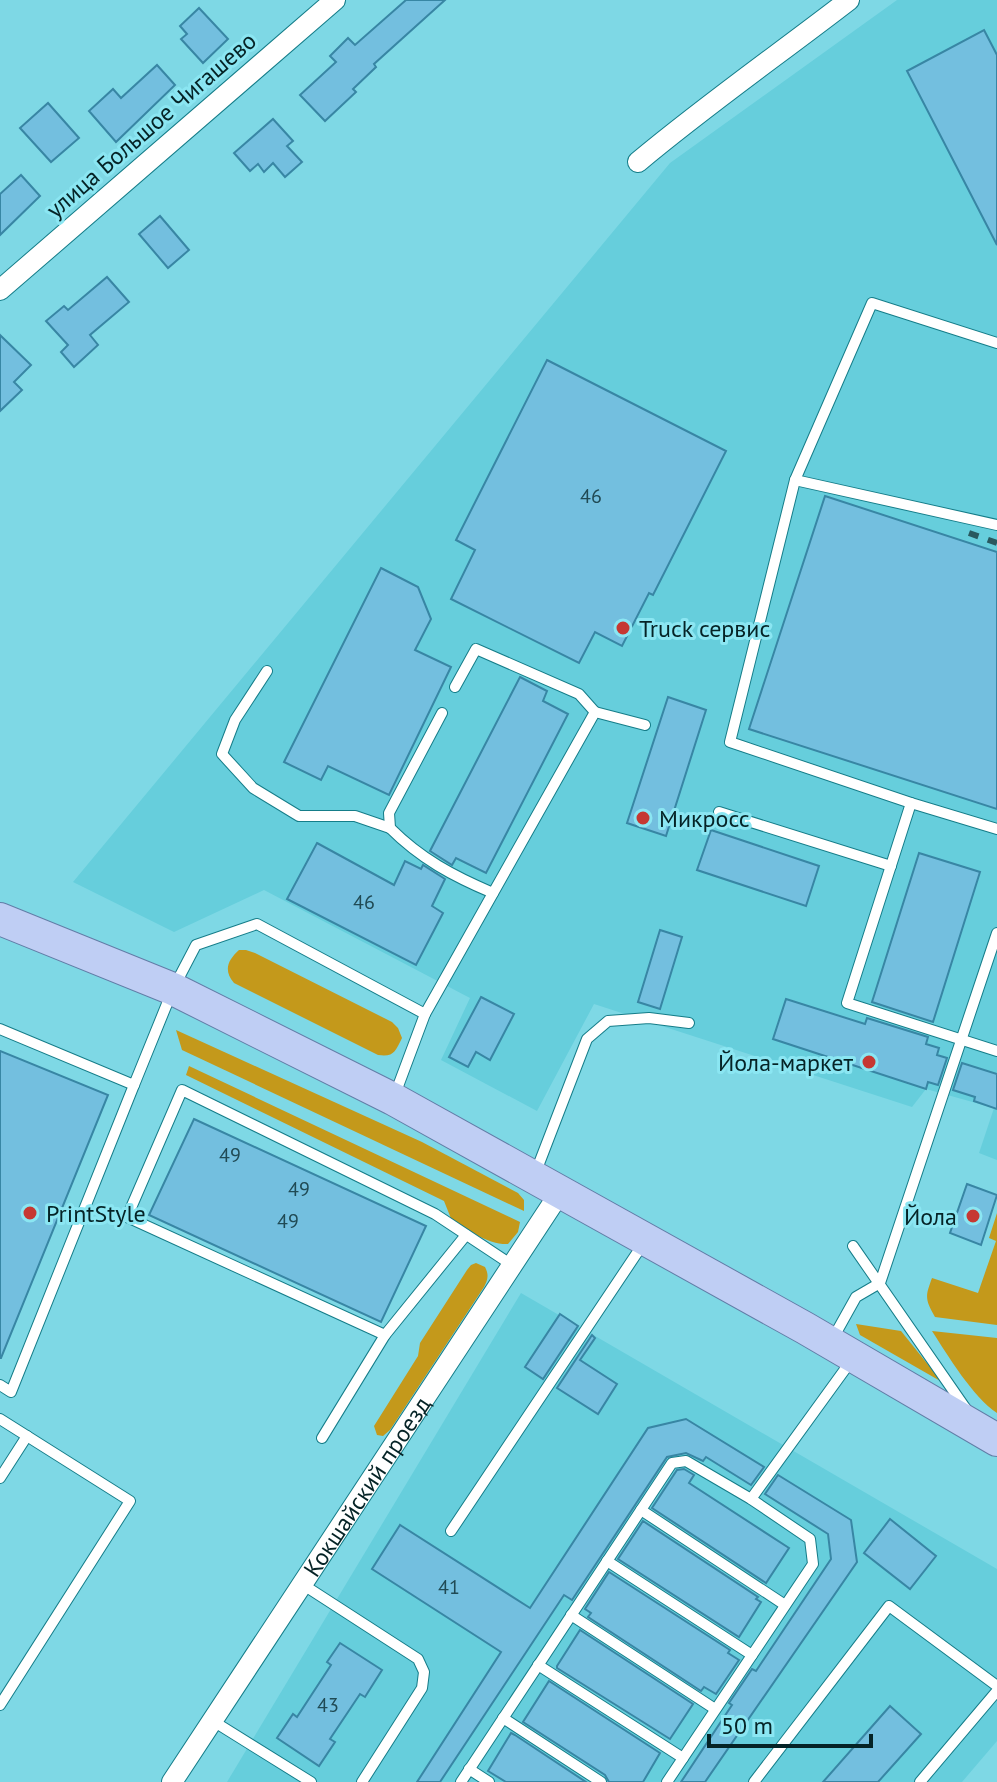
<svg xmlns="http://www.w3.org/2000/svg" width="997" height="1782" font-family="'PT Sans',sans-serif">
  <style>
    .built { fill: #66cedc }
    .green { fill: #c4991b }
    .building { fill: #73bfdf; stroke: #3886a4; stroke-width: 2 }
    .lines { fill: none; stroke-linecap: round; stroke-linejoin: round }
    .lane-casing { stroke: #157d89; stroke-width: 12 }
    .street-casing { stroke: #157d89; stroke-width: 22 }
    .primary-casing { stroke: #627da7; stroke-width: 34 }
    .lane { stroke: #fff; stroke-width: 10 }
    .street { stroke: #fff; stroke-width: 20 }
    .primary { stroke: #bfcef4; stroke-width: 32 }
    .rail { stroke: #29595f; stroke-width: 6; stroke-dasharray: 10 10; stroke-linecap: butt }
    .poi-dot { fill: #c63832; stroke: #8be6f2; stroke-width: 3 }
    .labels { text-anchor: middle; dominant-baseline: central; stroke-width: 6; stroke-linejoin: round; paint-order: stroke }
    .number-label { font-size: 20px; fill: #204a54 }
    .street-label { font-size: 24px; fill: #052326; stroke: #8be6f2 }
    .poi-label { font-size: 24px; fill: #052326; stroke: #8be6f2; text-anchor: start }
  </style>
  <rect width="100%" height="100%" fill="#7ed8e5"/>
  <!-- built -->
  <g class="built">
    <polygon points="897,0 997,0 997,1160 979,1153 994,1108 926,1089 912,1107 594,1004 537,1111 441,1060 470,998 264,890 174,932 73,882 670,163"/>
    <polygon points="521,1293 997,1569 997,1741 962,1782 227,1782"/>
  </g>
  <!-- green -->
  <g class="green">
    <path d="M239,950H246L255,953L392,1022L398,1028L402,1038C395,1052 394,1057 378,1055L234,983C223,970 228,960 239,950Z"/>
    <polygon points="176,1030 422,1142 518,1193 524,1200 524,1211 182,1050"/>
    <path d="M189,1066L520,1222L518,1232L508,1244C489,1245 468,1230 452,1221L444,1201L186,1075Z"/>
    <path d="M997,1213V1325L935,1317C925,1299 925,1297 932,1278L978,1293L996,1241L989,1238Z"/>
    <path d="M476,1263L485,1267C489,1275 488,1279 484,1287L390,1430L383,1436L377,1435L374,1426L418,1356L420,1343L467,1270L471,1265Z"/>
    <polygon points="856,1324 901,1331 942,1382 860,1335"/>
    <path d="M932,1331L997,1338V1413C973,1397 948,1356 932,1331Z"/>
  </g>
  <!-- building -->
  <g class="building">
    <polygon points="406,0 445,0 374,64 376,67 353,89 356,92 325,121 300,95 336,62 330,56 348,38 355,45"/>
    <polygon points="199,8 228,39 203,63 181,39 187,34 180,26"/>
    <polygon points="984,30 997,55 997,245 907,71"/>
    <polygon points="157,65 175,85 116,142 89,111 113,89 121,98"/>
    <polygon points="48,103 79,138 51,162 20,128"/>
    <polygon points="273,119 293,141 287,146 302,162 285,177 273,163 264,172 258,164 250,171 234,153"/>
    <polygon points="21,175 40,196 0,235 0,194"/>
    <polygon points="160,216 189,250 168,268 139,234"/>
    <polygon points="107,277 129,302 90,335 98,345 74,367 61,352 68,345 46,321 64,306 68,310"/>
    <polygon points="0,335 31,365 14,382 22,390 0,411"/>
    <polygon points="547,360 726,451 653,595 649,593 622,646 595,632 579,663 451,599 475,550 456,540"/>
    <polygon points="825,496 997,552 997,809 749,729"/>
    <polygon points="381,568 418,587 431,619 415,650 451,667 389,795 328,766 321,780 284,762"/>
    <polygon points="520,677 547,691 543,701 568,714 486,873 456,858 452,865 430,851"/>
    <polygon points="668,697 706,710 666,836 627,823"/>
    <polygon points="711,830 819,866 806,906 697,870"/>
    <polygon points="317,843 394,885 405,861 421,869 423,865 445,879 432,906 443,913 416,965 287,899"/>
    <polygon points="919,853 980,872 933,1022 872,1002"/>
    <polygon points="660,930 682,937 660,1009 638,1002"/>
    <polygon points="481,997 514,1014 490,1060 476,1052 468,1067 449,1057"/>
    <polygon points="786,999 865,1024 867,1018 928,1037 926,1044 939,1048 937,1055 947,1058 938,1085 928,1082 926,1089 773,1039"/>
    <polygon points="0,1051 108,1095 1,1358 0,1358"/>
    <polygon points="962,1063 997,1074 997,1109 974,1101 975,1097 953,1090"/>
    <polygon points="194,1119 426,1226 381,1322 149,1215"/>
    <polygon points="967,1184 997,1195 981,1245 950,1233"/>
    <polygon points="560,1314 578,1326 543,1379 525,1367"/>
    <polygon points="592,1335 595,1338 580,1360 617,1384 598,1414 557,1388"/>
    <polygon points="686,1419 764,1467 751,1485 706,1457 703,1461 686,1453 667,1457 572,1600 564,1595 440,1782 417,1782 501,1652 372,1569 400,1525 530,1608 648,1428"/>
    <polygon points="684,1469 694,1475 689,1483 789,1548 766,1583 652,1508 677,1470"/>
    <polygon points="778,1475 851,1520 857,1562 705,1782 681,1782 732,1705 729,1703 752,1669 756,1671 831,1559 828,1534 765,1494"/>
    <polygon points="890,1519 936,1556 910,1589 864,1553"/>
    <polygon points="643,1521 758,1597 756,1599 761,1602 739,1637 618,1559"/>
    <polygon points="609,1572 730,1650 728,1653 739,1660 716,1694 704,1687 701,1691 588,1617 591,1613 585,1609"/>
    <polygon points="580,1630 693,1704 670,1739 557,1668 557,1666"/>
    <polygon points="340,1643 382,1670 365,1697 360,1694 330,1739 335,1742 319,1766 277,1738 293,1714 297,1717 331,1665 327,1662"/>
    <polygon points="549,1681 660,1753 643,1782 609,1782 605,1775 523,1722"/>
    <polygon points="890,1706 921,1734 878,1782 823,1782"/>
    <polygon points="511,1733 515,1735 586,1782 506,1782 488,1771"/>
  </g>
  <g class="lines">
    <!-- lane casing -->
    <g class="lane-casing">
      <g id="lane">
        <polyline points="997,343 872,303 795,480 730,742 911,803 847,1003 997,1051"/>
        <polyline points="795,480 997,525"/>
        <polyline points="267,671 235,720 222,754 253,788 299,816 355,816 390,828"/>
        <polyline points="455,687 476,649 579,694 595,712"/>
        <path d="M442,713L389,813L390,828C421,859 453,876 493,893"/>
        <polyline points="911,803 997,829"/>
        <polyline points="719,812 891,866"/>
        <polyline points="425,1014 595,712 645,725"/>
        <polyline points="0,1029 134,1085 173,989 196,945 257,924 425,1014 394,1097"/>
        <polyline points="535,1174 587,1039 608,1021 649,1018 689,1023"/>
        <polyline points="853,1246 966,1409"/>
        <polyline points="385,1335 466,1235"/>
        <polyline points="832,1340 856,1297 880,1283 997,933"/>
        <polyline points="0,1385 11,1392 134,1085"/>
        <polyline points="0,1419 130,1501 0,1705"/>
        <polyline points="322,1438 385,1335 127,1217 182,1090 435,1214 512,1265"/>
        <polyline points="0,1478 27,1436"/>
        <polyline points="751,1499 851,1361"/>
        <polyline points="641,1510 785,1605"/>
        <polyline points="451,1531 643,1244"/>
        <polyline points="607,1561 752,1655"/>
        <polyline points="302,1584 418,1659 424,1672 422,1688 362,1782"/>
        <polyline points="571,1615 715,1709"/>
        <polyline points="538,1665 683,1758"/>
        <polyline points="503,1718 601,1782"/>
        <polyline points="213,1721 311,1782"/>
        <polyline points="469,1769 489,1782"/>
        <polyline points="461,1782 672,1463 686,1461 751,1499 810,1539 813,1564 667,1782"/>
        <polyline points="754,1782 889,1606 997,1686"/>
        <polyline points="920,1782 997,1691"/>
      </g>
    </g>
    <!-- street casing -->
    <g class="street-casing">
      <g id="street">
        <path d="M638,162C706,105 779,54 849,0"/>
        <polyline points="0,290 335,0"/>
        <path id="s1" d="M172,1782L561,1191"/>
      </g>
    </g>
    <!-- primary casing -->
    <g class="primary-casing">
      <polyline id="primary" points="0,919 173,989 393,1099 805,1328 997,1440"/>
    </g>
    <!-- lane -->
    <use href="#lane" class="lane"/>
    <!-- street -->
    <use href="#street" class="street"/>
    <!-- primary -->
    <use href="#primary" class="primary"/>
    <!-- rail -->
    <polyline class="rail" points="969,533 997,543"/>
  </g>
  <!-- markers -->
  <g class="poi-dot">
    <circle cx="623" cy="628" r="8"/>
    <circle cx="643" cy="818" r="8"/>
    <circle cx="869" cy="1062" r="8"/>
    <circle cx="30" cy="1213" r="8"/>
    <circle cx="973" cy="1216" r="8"/>
  </g>
  <g class="labels">
    <!-- number labels -->
    <g class="number-label">
      <text x="591" y="496">46</text>
      <text x="364" y="902">46</text>
      <text x="230" y="1155">49</text>
      <text x="299" y="1189">49</text>
      <text x="288" y="1221">49</text>
      <text x="449" y="1587">41</text>
      <text x="328" y="1705">43</text>
    </g>
    <!-- street labels -->
    <g class="street-label">
      <text transform="translate(151 125) rotate(-41)">улица Большое Чигашево</text>
      <text stroke="none"><textPath href="#s1" startOffset="354">Кокшайский проезд</textPath></text>
    </g>
    <!-- poi labels -->
    <g class="poi-label">
      <text x="639" y="628">Truck сервис</text>
      <text x="659" y="818">Микросс</text>
      <text x="853" y="1062" text-anchor="end">Йола-маркет</text>
      <text x="46" y="1213">PrintStyle</text>
      <text x="957" y="1216" text-anchor="end">Йола</text>
    </g>
  </g>
  <!-- scale -->
  <path d="M709 1734v12h162v-12" fill="none" stroke="#052326" stroke-width="4"/>
  <text x="721" y="1734" font-size="24" fill="#052326" stroke="#8be6f2" stroke-width="6" paint-order="stroke">50 m</text>
</svg>
